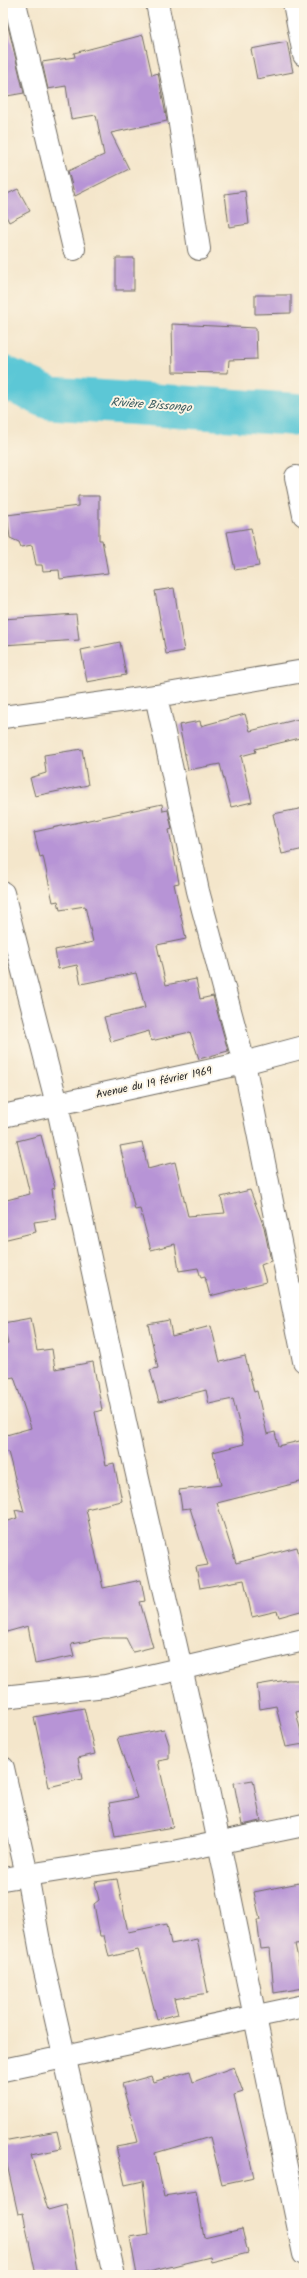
<svg xmlns="http://www.w3.org/2000/svg" width="307" height="2278" font-family="Kalam,sans-serif">
  <style>
    .lines { fill: none; stroke-linecap: round; stroke-linejoin: round }
    .river { stroke: #5cc7d6; stroke-width: 43 }
    .building { fill: #b794d6 }
    .street-casing { stroke: #716c63; stroke-width: 24 }
    .street { stroke: #fff; stroke-width: 22 }
    .labels { text-anchor: middle; dominant-baseline: central; stroke-width: 4; stroke-linejoin: round; paint-order: stroke }
    .street-label { font-size: 11px; fill: #2b2b2b; stroke: #fcf5e5 }
    .water-label { font-size: 12px; font-style: italic; fill: #3a5a5e; stroke: #fcf5e5 }
  </style>
  <rect width="100%" height="100%" fill="#fcf5e5"/>
  <filter id="ink" filterUnits="userSpaceOnUse"><feTurbulence type="fractalNoise" baseFrequency=".025" numOctaves="2"/><feDisplacementMap in="SourceGraphic" scale="8" xChannelSelector="R" yChannelSelector="G"/><feConvolveMatrix kernelMatrix="1 2 1 2 8 2 1 2 1" color-interpolation-filters="sRGB"/></filter>
  <filter id="wash" filterUnits="userSpaceOnUse"><feTurbulence type="fractalNoise" baseFrequency=".012" numOctaves="4" result="noise"/><feDisplacementMap in="SourceGraphic" scale="16" xChannelSelector="R" yChannelSelector="G"/><feGaussianBlur stdDeviation="0.9" result="paint"/><feColorMatrix in="noise" values="0 0 0 0 0 0 0 0 0 0 0 0 0 0 0 0 0 1.4 0 .05"/><feComposite in="paint" operator="in"/></filter>
  <g filter="url(#wash)">
    <rect width="100%" height="100%" fill="#f4e6cb"/>
    <g class="lines">
      <!-- river -->
      <polyline class="river" points="3,377 50,398 304,415"/>
    </g>
    <g id="blocks">
      <!-- building -->
      <g class="building">
        <polygon points="8,26 24,93 7,96 3,80 3,27"/>
        <polygon points="143,35 152,75 158,73 167,121 111,133 129,169 75,196 68,171 104,155 96,115 71,119 66,86 48,89 42,62 75,57 74,53"/>
        <polygon points="287,42 293,72 257,79 251,49"/>
        <polygon points="18,189 30,211 9,222 3,210 3,196"/>
        <polygon points="245,191 249,224 229,227 225,194"/>
        <rect x="116" y="258" width="18" height="32"/>
        <polygon points="255,295 291,295 291,313 255,314"/>
        <polygon points="172,324 256,328 257,359 229,360 228,373 173,372"/>
        <polygon points="78,496 99,496 99,540 102,540 108,573 60,579 59,570 43,571 42,565 36,565 32,545 21,547 19,542 10,538 7,515 78,506"/>
        <polygon points="251,528 259,566 235,570 227,532"/>
        <polygon points="174,588 184,651 166,654 155,591"/>
        <polygon points="76,614 79,640 3,645 3,619"/>
        <polygon points="120,642 126,675 87,682 81,650"/>
        <polygon points="245,714 250,731 299,719 304,737 255,749 256,752 241,756 252,802 231,807 220,764 188,770 179,725 200,721 201,726"/>
        <polygon points="82,749 88,785 35,796 30,778 46,773 44,755"/>
        <polygon points="162,804 163,811 168,810 172,829 169,830 179,883 174,884 186,939 157,945 166,985 196,979 200,999 213,996 228,1051 199,1059 190,1032 151,1041 149,1031 111,1042 104,1017 145,1008 136,973 81,984 77,965 58,969 55,950 93,942 85,906 60,910 58,901 53,902 43,856 40,857 34,832"/>
        <polygon points="304,808 304,849 282,854 273,814"/>
        <polygon points="41,1135 55,1188 52,1189 56,1219 34,1222 36,1232 3,1240 3,1201 30,1194 17,1141"/>
        <polygon points="142,1142 148,1169 175,1162 188,1216 225,1213 221,1197 250,1190 264,1227 271,1261 261,1265 266,1282 210,1296 205,1277 201,1278 198,1268 179,1271 175,1244 151,1250 140,1209 135,1210 120,1146"/>
        <polygon points="31,1318 37,1351 52,1349 55,1369 93,1362 102,1410 95,1412 106,1465 114,1463 122,1501 86,1509 103,1588 141,1580 145,1601 140,1602 153,1647 133,1652 126,1638 103,1638 71,1644 74,1656 35,1664 28,1626 3,1633 3,1523 17,1518 15,1510 24,1512 8,1452 3,1453 3,1436 31,1428 14,1377 3,1379 3,1345 8,1344 3,1323"/>
        <polygon points="169,1320 172,1336 211,1326 220,1362 245,1356 254,1392 257,1391 267,1434 275,1432 278,1446 304,1440 304,1481 217,1503 236,1563 297,1547 304,1573 304,1610 279,1617 277,1611 252,1617 244,1580 200,1588 196,1567 208,1565 190,1508 182,1509 179,1490 221,1485 213,1452 244,1444 233,1399 209,1404 206,1390 159,1402 150,1370 158,1368 148,1324"/>
        <polygon points="287,1680 304,1680 304,1710 296,1712 304,1744 286,1747 276,1706 260,1709 257,1685"/>
        <polygon points="84,1708 95,1754 78,1758 82,1779 49,1787 34,1717"/>
        <polygon points="164,1729 169,1744 169,1759 158,1761 173,1827 115,1837 109,1803 137,1798 117,1738"/>
        <polygon points="253,1780 261,1821 242,1825 234,1783"/>
        <polygon points="117,1879 128,1932 167,1924 171,1944 197,1939 208,1993 174,1999 178,2014 157,2019 138,1950 109,1957 104,1936 100,1936 94,1904 99,1900 95,1882"/>
        <polygon points="304,1882 304,1943 295,1944 304,1988 274,1993 270,1948 261,1949 257,1920 260,1920 254,1892"/>
        <polygon points="234,2067 243,2092 234,2095 254,2177 222,2184 210,2137 155,2153 164,2196 196,2191 204,2238 242,2229 248,2253 211,2262 210,2257 137,2275 130,2237 149,2234 143,2181 125,2185 116,2146 138,2142 122,2084 151,2076 153,2082 190,2071 193,2082"/>
        <polygon points="57,2131 61,2149 31,2155 48,2210 66,2205 79,2275 36,2275 23,2213 18,2214 3,2146 3,2141"/>
      </g>
    </g>
  </g>
  <g filter="url(#ink)">
    <use href="#blocks" fill-opacity="0" stroke="#716c63" stroke-width="1"/>
    <g class="lines">
      <!-- street casing -->
      <g class="street-casing">
        <g id="street">
          <polyline points="15,3 74,249"/>
          <polyline points="157,3 176,98 199,249"/>
          <polyline points="294,3 304,55"/>
          <polyline points="296,477 304,515"/>
          <polyline points="156,696 198,891 244,1063 304,1361"/>
          <polyline points="3,717 156,696 304,671"/>
          <polyline points="3,893 57,1104 126,1426 201,1756 304,2254"/>
          <polyline points="3,1116 244,1063 304,1047"/>
          <polyline points="3,1697 106,1686 304,1640"/>
          <polyline points="3,1768 27,1875 42,1958 114,2275"/>
          <polyline points="3,1879 173,1852 304,1825"/>
          <polyline points="3,2070 304,2006"/>
        </g>
      </g>
      <!-- street -->
      <use href="#street" class="street"/>
    </g>
  </g>
  <g class="labels">
    <!-- street labels -->
    <g class="street-label">
      <text transform="translate(154 1083) rotate(-12)">Avenue du 19 février 1969</text>
    </g>
    <!-- water labels -->
    <g class="water-label">
      <text transform="translate(151 405) rotate(4)">Rivière Bissongo</text>
    </g>
  </g>
  <!-- margin -->
  <rect width="307" height="2278" fill="none" stroke="#fcf5e5" stroke-width="16"/>
</svg>
